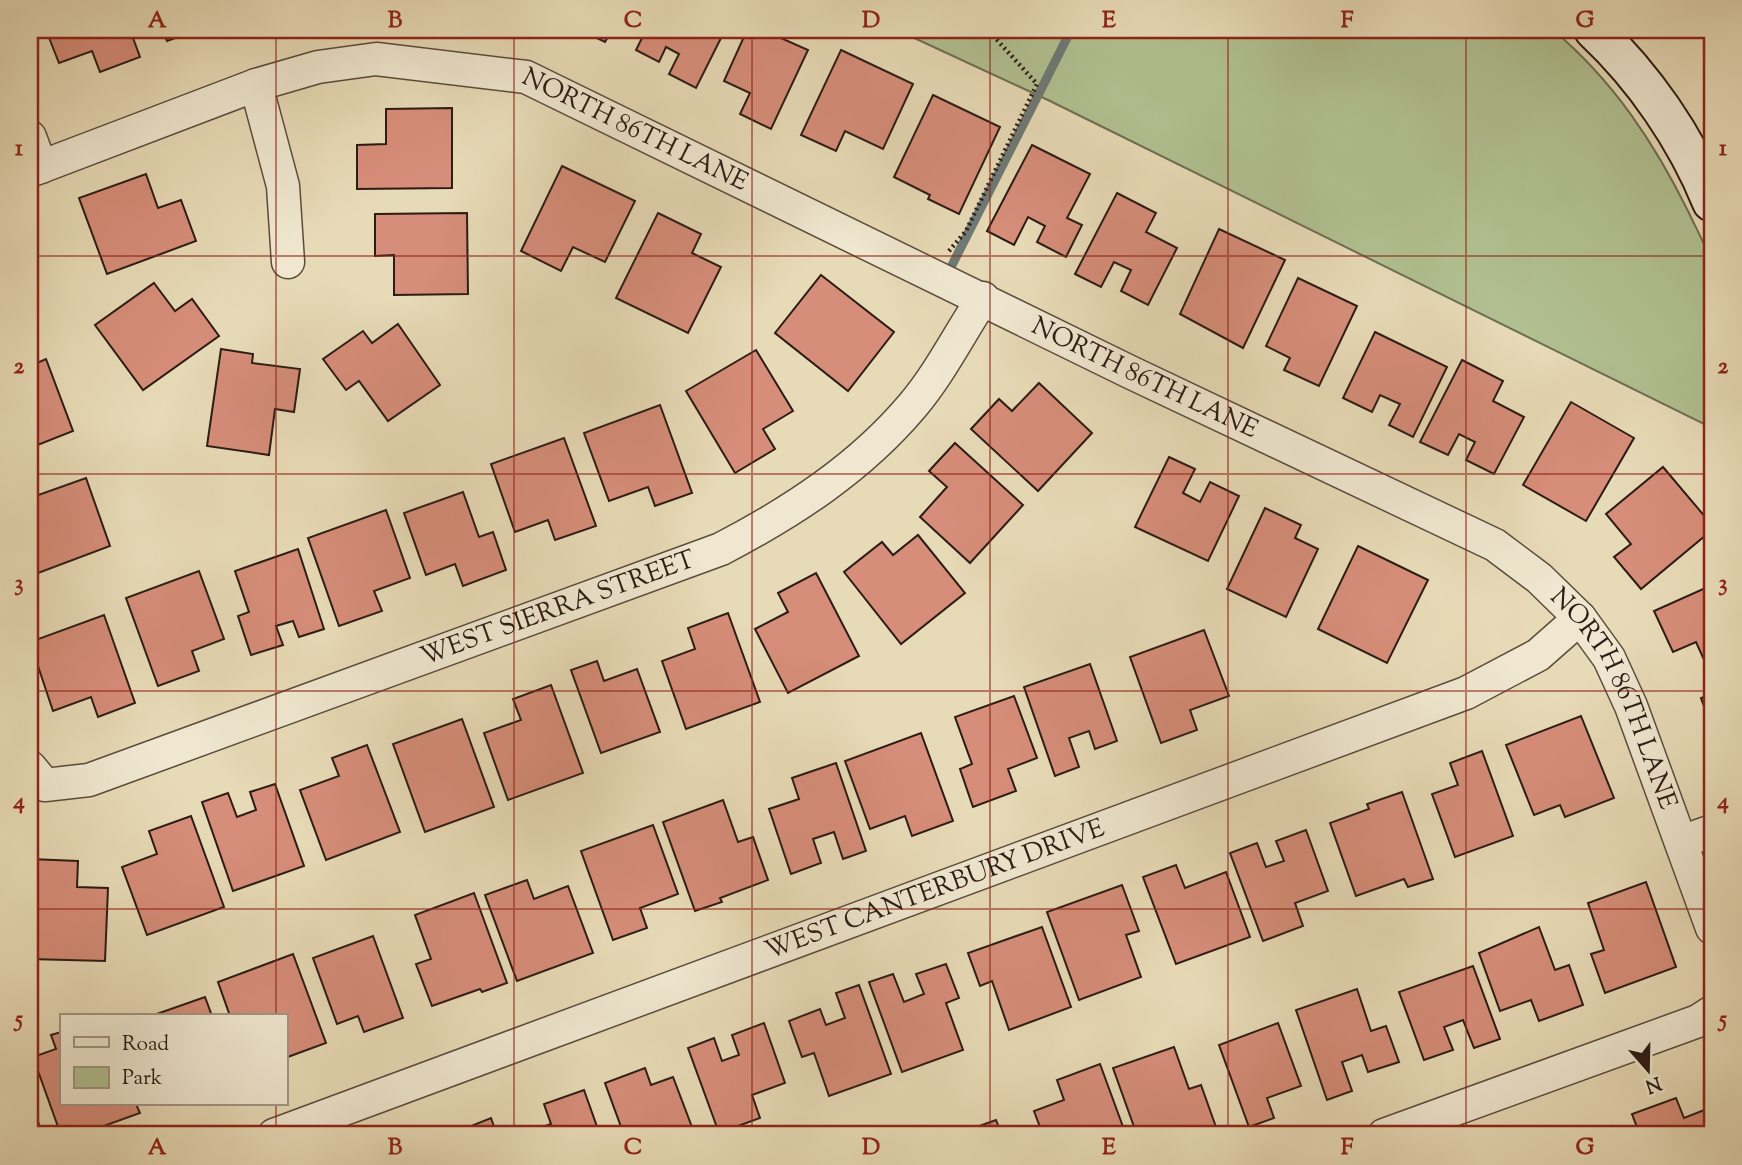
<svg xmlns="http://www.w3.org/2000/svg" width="1742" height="1165" font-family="'Sorts Mill Goudy',serif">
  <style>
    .green { fill: #b1c091; stroke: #6e6e53; stroke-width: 2 }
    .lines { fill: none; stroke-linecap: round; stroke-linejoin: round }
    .stream { stroke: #6e7a76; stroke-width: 9 }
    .building { fill: #d68d79; stroke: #2c1c15; stroke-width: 2 }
    .street-casing { stroke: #5b4c3d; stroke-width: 35 }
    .secondary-casing { stroke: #2c1c15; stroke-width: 42 }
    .path { stroke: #2c1c15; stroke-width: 4.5; stroke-dasharray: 2 3.5; stroke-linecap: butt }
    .street { stroke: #efe7d0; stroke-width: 32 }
    .secondary { stroke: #efe7d0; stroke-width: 38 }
    .grid { fill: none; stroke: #8f2418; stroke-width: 2; stroke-opacity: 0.55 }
    .labels { text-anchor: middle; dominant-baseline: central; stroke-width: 5; stroke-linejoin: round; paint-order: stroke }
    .street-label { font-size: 26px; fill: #2c1c15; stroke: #efe7d0 }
    .neatline { fill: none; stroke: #8f2418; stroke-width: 2.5 }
    .grid-label { font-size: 23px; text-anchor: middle; font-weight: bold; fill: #8f2418 }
  </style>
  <rect width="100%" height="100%" fill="#e7dab6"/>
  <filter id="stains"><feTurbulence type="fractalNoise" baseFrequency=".00286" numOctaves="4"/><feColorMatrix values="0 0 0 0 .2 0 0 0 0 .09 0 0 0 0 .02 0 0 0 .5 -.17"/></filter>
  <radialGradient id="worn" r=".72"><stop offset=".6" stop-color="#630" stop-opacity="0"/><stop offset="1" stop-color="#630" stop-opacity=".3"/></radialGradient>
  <!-- green -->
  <path class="green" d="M897,30H1553C1613,80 1655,144 1689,213C1697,231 1711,253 1712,273C1717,324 1712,377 1712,428L1048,100Z"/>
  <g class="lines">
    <!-- stream -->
    <polyline class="stream" points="947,275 1071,30"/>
  </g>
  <!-- building -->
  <g class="building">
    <polygon points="46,30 130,30 140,57 100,72 92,51 59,63"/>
    <polygon points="162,30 189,30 190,33 167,41"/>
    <polygon points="580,30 612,30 605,42"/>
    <polygon points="646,30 725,30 696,88 669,74 679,54 666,47 659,62 636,50"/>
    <polygon points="747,30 763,30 808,50 771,129 740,114 750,93 724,81"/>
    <polygon points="841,50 913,84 883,149 845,131 836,151 801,135"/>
    <polygon points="933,95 1000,127 959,214 928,199 930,195 894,177"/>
    <polygon points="452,108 452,188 357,189 357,145 386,144 386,109"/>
    <polygon points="1032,145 1090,174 1067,218 1082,225 1066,257 1037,242 1045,226 1028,217 1014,245 987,231"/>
    <polygon points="562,166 635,201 605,262 573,247 561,271 521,251"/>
    <polygon points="146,174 158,208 181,200 196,241 107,274 79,198"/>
    <polygon points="1117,193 1156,213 1146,232 1177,248 1148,305 1121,291 1131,270 1114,262 1101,287 1075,274"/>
    <polygon points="467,213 468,294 394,295 394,255 375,256 375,214"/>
    <polygon points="658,213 701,234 692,253 721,267 688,333 616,298"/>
    <polygon points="1219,229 1285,260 1243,348 1180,314"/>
    <polygon points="821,275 894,332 848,391 775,333"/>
    <polygon points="1298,278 1357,306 1319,386 1284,370 1290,358 1266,346"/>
    <polygon points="154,283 175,311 192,299 219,336 143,390 95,325"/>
    <polygon points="398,324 440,385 388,421 359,381 346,390 323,359 363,331 372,343"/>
    <polygon points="1375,332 1447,367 1413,437 1389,425 1400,404 1380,395 1372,412 1343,398"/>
    <polygon points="221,349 253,354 252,363 300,369 294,412 275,409 269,455 207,446"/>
    <polygon points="756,350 793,411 763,429 775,449 735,473 686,391"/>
    <polygon points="46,359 73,431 30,448 30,366"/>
    <polygon points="1462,360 1503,381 1493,401 1524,417 1494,474 1466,460 1475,442 1459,434 1448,455 1420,442"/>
    <polygon points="1039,383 1092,433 1038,491 971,429 999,399 1012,411"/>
    <polygon points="1571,402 1634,438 1586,521 1523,485"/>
    <polygon points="660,405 692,493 655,506 648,487 609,501 584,433"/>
    <polygon points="564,438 596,526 555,540 548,520 515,532 491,464"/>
    <polygon points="955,443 1023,505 970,563 920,517 947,487 929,471"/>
    <polygon points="1169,457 1195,469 1183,493 1200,502 1210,482 1239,496 1208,561 1135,527"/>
    <polygon points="1663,467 1712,525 1712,530 1641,589 1614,557 1631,544 1606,514"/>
    <polygon points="86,478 110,546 30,576 30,498"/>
    <polygon points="463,492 479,537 493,532 506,570 463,586 455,564 426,575 404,513"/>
    <polygon points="1265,508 1301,525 1295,538 1318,549 1286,617 1227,589"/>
    <polygon points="386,510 410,578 374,591 382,611 339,626 308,538"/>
    <polygon points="918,535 965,593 901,644 844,572 882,542 893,555"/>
    <polygon points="1358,546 1428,580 1387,663 1318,629"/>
    <polygon points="298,549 324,629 299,637 293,621 276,626 283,645 251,655 238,616 249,612 235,571"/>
    <polygon points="199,571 224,639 192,651 199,671 158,686 126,598"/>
    <polygon points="816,573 859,656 788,693 755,629 788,612 778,593"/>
    <polygon points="1712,585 1712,672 1710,673 1696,642 1673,652 1654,611"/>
    <polygon points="728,613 760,702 686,729 662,661 695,649 688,628"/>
    <polygon points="104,615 135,703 98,717 91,697 53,711 30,642"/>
    <polygon points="1204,630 1229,696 1190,710 1197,730 1161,743 1130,657"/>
    <polygon points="597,661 604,681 637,669 660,732 601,753 571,670"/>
    <polygon points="1090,664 1117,741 1095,749 1089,731 1069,738 1079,767 1055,776 1024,687"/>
    <polygon points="551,685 583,773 508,800 484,733 521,720 513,699"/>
    <polygon points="1712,694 1712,728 1701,698"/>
    <polygon points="1014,696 1037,758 1008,769 1016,791 973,807 960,769 972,764 955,717"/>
    <polygon points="1581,716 1614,798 1565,817 1560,805 1534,815 1506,745"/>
    <polygon points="462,719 494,807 425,832 393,744"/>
    <polygon points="921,733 953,821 912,836 905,816 870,829 845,761"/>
    <polygon points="367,745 400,832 326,860 300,790 339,776 332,758"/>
    <polygon points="1482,751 1513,836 1455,857 1432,794 1458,785 1450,763"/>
    <polygon points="836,763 866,851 843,859 834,832 813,839 821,863 791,874 769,809 799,799 792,778"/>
    <polygon points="275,784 304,866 233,891 202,802 228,793 237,817 256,810 250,792"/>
    <polygon points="1402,792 1433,879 1408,887 1404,879 1356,896 1330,823 1369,809 1367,804"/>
    <polygon points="723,800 738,842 753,837 768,880 720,898 722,902 695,911 663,822"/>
    <polygon points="191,816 224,907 147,935 122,867 157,854 149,831"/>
    <polygon points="653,825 678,894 640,908 647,928 613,940 581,851"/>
    <polygon points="1306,830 1328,891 1295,903 1303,926 1263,941 1230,853 1257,843 1266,867 1284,861 1276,841"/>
    <polygon points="30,859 78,861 77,887 108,888 105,961 30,959"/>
    <polygon points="1176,865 1185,888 1226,872 1250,937 1176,964 1143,877"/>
    <polygon points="527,880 534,899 568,886 593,953 517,981 485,895"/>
    <polygon points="1646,882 1676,967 1605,993 1591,954 1604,950 1588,903"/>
    <polygon points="1122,885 1139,931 1126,935 1141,977 1079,1000 1047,912"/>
    <polygon points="474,893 507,983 482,992 480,989 432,1006 416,964 431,959 415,915"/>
    <polygon points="1042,927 1071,1007 1009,1030 992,981 980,986 968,953"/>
    <polygon points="1539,927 1555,970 1569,965 1583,1005 1539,1021 1531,1000 1500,1011 1479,953"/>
    <polygon points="373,936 403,1018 364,1032 358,1016 337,1024 313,958"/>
    <polygon points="293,954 326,1043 285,1058 285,1016 230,1016 218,982"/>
    <polygon points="946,964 959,998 946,1003 963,1050 902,1072 869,982 893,974 904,1002 924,994 916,974"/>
    <polygon points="1473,966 1500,1039 1474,1048 1463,1020 1444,1027 1453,1050 1424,1060 1399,992"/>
    <polygon points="859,985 891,1074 829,1096 814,1053 802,1057 789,1021 820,1009 826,1025 845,1018 836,993"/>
    <polygon points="1357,989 1371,1031 1386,1026 1399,1062 1368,1072 1362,1055 1342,1062 1352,1091 1327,1100 1296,1010"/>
    <polygon points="205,997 212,1016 151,1016"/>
    <polygon points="764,1023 785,1083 752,1095 760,1118 719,1133 688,1048 714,1038 722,1061 739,1055 732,1035"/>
    <polygon points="1278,1023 1301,1086 1267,1098 1274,1118 1249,1127 1219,1045"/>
    <polygon points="61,1032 61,1104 136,1104 140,1113 79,1135 61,1135 33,1057 56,1049 51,1035"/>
    <polygon points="1174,1047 1189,1089 1201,1085 1216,1127 1191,1135 1137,1135 1113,1068"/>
    <polygon points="1100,1064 1126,1135 1043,1135 1034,1111 1064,1100 1057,1080"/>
    <polygon points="645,1068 651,1085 673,1077 695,1135 624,1135 605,1083"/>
    <polygon points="584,1090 600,1135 519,1135 551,1124 544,1104"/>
    <polygon points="1676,1098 1684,1118 1712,1107 1712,1135 1640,1135 1632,1114"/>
    <polygon points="30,1100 43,1135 30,1135"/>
    <polygon points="491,1118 497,1135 468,1135 466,1128"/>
    <polygon points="996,1120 1002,1135 954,1135"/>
    <polygon points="1611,1126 1614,1135 1586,1135"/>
  </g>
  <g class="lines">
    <!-- street casing -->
    <g class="street-casing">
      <g id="street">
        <polyline points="256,85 283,186 288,262"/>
        <polyline points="30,137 41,167"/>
        <path id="s1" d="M30,171L256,85L318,67L376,59L526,77L1132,373L1495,545L1539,578L1580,618L1609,658L1631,706L1712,928"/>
        <path id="s2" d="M30,767L45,785L89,780L721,549C792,512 860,468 913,405C940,373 960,333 983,298"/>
        <polyline points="1681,842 1712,831"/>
        <path id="s3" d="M274,1135L1466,693L1538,655L1580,618"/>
        <polyline points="1384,1135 1698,1021 1712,1012"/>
      </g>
    </g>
    <!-- secondary casing -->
    <g class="secondary-casing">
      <path id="secondary" d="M1594,30C1644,77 1686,138 1712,202"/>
    </g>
    <!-- path -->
    <polyline class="path" points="949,251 966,231 1037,84 988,30"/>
    <!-- street -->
    <use href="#street" class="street"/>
    <!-- secondary -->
    <use href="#secondary" class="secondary"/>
  </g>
  <!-- grid -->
  <path class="grid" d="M276,30V1016M514,30V1135M752,30V1135M990,30V1135M1228,30V1135M1466,30V1135M30,256H1712M30,474H1712M30,691H1712M30,909H1712M276,1104V1135"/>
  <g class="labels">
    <!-- street labels -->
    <g class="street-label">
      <text stroke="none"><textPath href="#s1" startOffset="637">NORTH 86TH LANE</textPath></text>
      <text stroke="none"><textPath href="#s1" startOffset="1204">NORTH 86TH LANE</textPath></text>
      <text stroke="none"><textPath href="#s2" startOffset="567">WEST SIERRA STREET</textPath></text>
      <text stroke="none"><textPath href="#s1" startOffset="1792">NORTH 86TH LANE</textPath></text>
      <text stroke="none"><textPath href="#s3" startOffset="705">WEST CANTERBURY DRIVE</textPath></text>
    </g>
  </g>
  <!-- margin -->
  <rect width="1742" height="1165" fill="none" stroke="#e7dab6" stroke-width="77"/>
  <!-- legend -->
  <rect x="60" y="1014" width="228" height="91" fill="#efe7d0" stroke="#a19685" stroke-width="2"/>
  <rect x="74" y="1037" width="35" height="10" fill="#efe7d0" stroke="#a19685" stroke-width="2"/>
  <text x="122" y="1050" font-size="21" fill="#2c1c15">Road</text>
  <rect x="74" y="1067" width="35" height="21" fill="#b1c091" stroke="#a19685" stroke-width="2"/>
  <text x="122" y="1084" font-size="21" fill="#2c1c15">Park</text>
  <!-- north arrow -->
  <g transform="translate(1648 1070) rotate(160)" stroke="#efe7d0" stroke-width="5" paint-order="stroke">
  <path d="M0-5L12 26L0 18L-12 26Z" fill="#2c1c15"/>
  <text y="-10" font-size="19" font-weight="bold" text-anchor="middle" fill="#2c1c15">N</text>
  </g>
  <rect x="38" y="38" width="1666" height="1088" class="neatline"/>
  <g class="grid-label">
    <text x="157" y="27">A</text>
    <text x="395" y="27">B</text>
    <text x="633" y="27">C</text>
    <text x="871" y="27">D</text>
    <text x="1109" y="27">E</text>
    <text x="1347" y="27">F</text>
    <text x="1585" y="27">G</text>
    <text x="19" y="155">1</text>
    <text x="1723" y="155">1</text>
    <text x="19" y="373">2</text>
    <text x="1723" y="373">2</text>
    <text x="19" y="590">3</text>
    <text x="1723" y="590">3</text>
    <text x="19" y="808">4</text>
    <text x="1723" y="808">4</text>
    <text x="19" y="1026">5</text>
    <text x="1723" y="1026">5</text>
    <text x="157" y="1154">A</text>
    <text x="395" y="1154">B</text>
    <text x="633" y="1154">C</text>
    <text x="871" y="1154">D</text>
    <text x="1109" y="1154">E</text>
    <text x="1347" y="1154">F</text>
    <text x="1585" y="1154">G</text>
  </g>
  <rect width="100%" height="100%" filter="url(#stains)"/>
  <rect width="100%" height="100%" fill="url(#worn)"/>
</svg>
